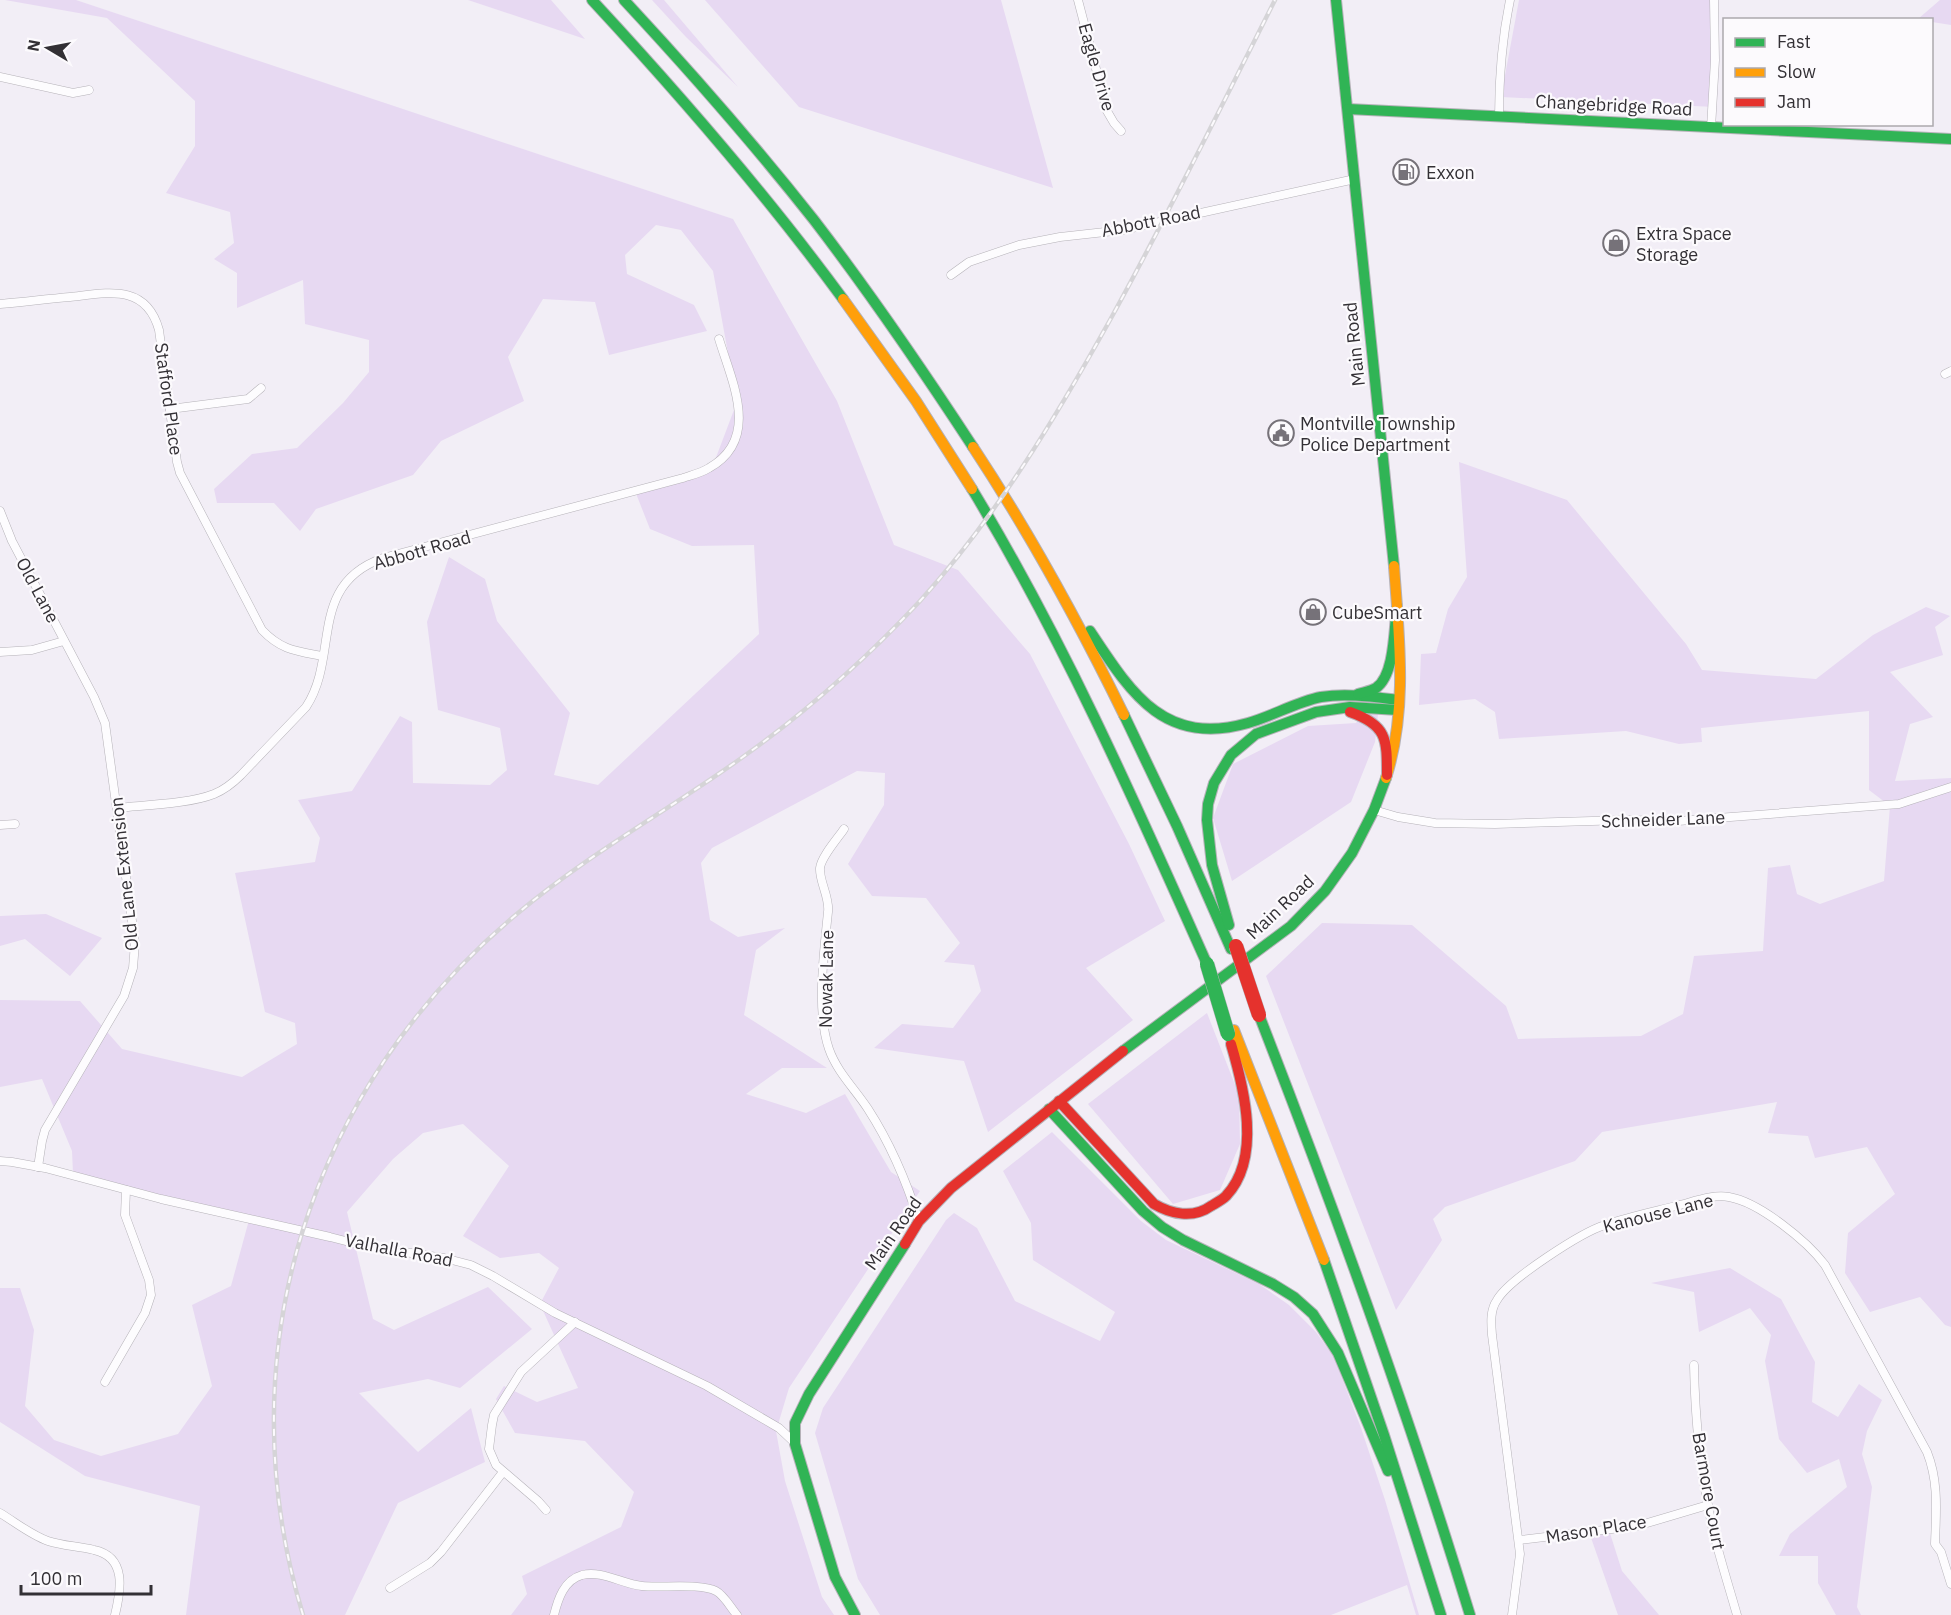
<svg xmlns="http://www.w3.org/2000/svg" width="1951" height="1615" font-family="'IBM Plex Sans',sans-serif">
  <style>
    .green { fill: #e7d9f2 }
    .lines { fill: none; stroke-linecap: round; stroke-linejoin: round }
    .street-casing { stroke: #b5b2b8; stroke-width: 9 }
    .fast-casing { stroke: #b5b2b8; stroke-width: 12 }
    .slow-casing { stroke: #b5b2b8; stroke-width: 12 }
    .jam-casing { stroke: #b5b2b8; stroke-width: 12 }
    .street { stroke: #fdfcfe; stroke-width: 8 }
    .fast { stroke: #30b455; stroke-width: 10 }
    .slow { stroke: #ff9f0a; stroke-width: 10 }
    .jam { stroke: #e5322d; stroke-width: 10 }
    .rail-casing { stroke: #d5d4d7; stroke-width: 4.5 }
    .rail { stroke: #fcfafd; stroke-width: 2; stroke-dasharray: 7; stroke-linecap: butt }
    .fast-bridge-casing { stroke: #b5b2b8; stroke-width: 15; stroke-linecap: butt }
    .jam-bridge-casing { stroke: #b5b2b8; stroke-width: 15; stroke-linecap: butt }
    .fast-bridge { stroke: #30b455; stroke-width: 14 }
    .jam-bridge { stroke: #e5322d; stroke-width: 14 }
    .labels { text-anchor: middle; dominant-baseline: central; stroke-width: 4.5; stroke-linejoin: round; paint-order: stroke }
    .street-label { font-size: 18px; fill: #333035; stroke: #fcfafd }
    .poi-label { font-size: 18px; fill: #333035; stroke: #fcfafd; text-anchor: start }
  </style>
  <rect width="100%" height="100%" fill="#f2eef6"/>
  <!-- green -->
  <g class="green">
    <polygon points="5,0 76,0 733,219 837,401 894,545 958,570 1030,654 1129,844 1165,921 1086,968 1133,1020 988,1132 964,1061 874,1048 902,1024 953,1028 981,991 974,965 944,962 960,943 926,898 872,896 848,864 884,805 885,773 857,771 712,848 701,863 710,920 738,937 785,928 756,950 744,1015 827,1068 782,1068 746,1094 806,1113 845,1094 891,1172 920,1191 789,1388 776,1431 785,1481 822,1597 834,1615 511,1615 527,1594 522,1576 621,1527 634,1492 585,1441 515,1433 496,1399 504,1386 537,1402 578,1388 540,1304 559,1268 539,1253 500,1258 463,1236 509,1166 463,1124 423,1133 393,1159 347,1212 373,1319 394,1330 488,1287 532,1329 460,1388 428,1379 359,1393 418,1452 471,1408 485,1462 398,1503 345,1615 186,1615 200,1506 85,1476 0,1422 0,1288 20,1288 34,1330 25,1406 54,1440 101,1456 178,1434 212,1386 192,1305 231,1286 249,1220 73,1173 72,1151 42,1079 0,1087 0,1000 80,1001 122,1049 242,1077 297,1044 295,1023 265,1012 235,873 315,862 320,838 298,800 352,791 400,716 412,722 413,783 490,785 507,770 500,728 438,710 427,622 449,557 485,579 497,621 570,713 554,775 598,785 759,634 754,545 692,546 650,529 635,491 712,468 737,402 713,271 681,230 656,225 625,255 627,274 694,305 707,331 609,355 595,302 543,299 508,357 524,401 441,441 413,475 316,509 300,531 274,503 217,503 214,489 252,454 297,448 343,403 369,372 369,340 305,324 303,280 237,308 237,273 214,259 234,243 230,212 166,193 195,146 195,101 107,18"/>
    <polygon points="468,0 551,0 585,39"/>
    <polygon points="652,0 664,0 738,87 686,37"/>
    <polygon points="705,0 1001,0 1053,188 799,107"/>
    <polygon points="1519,0 1712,0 1715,107 1501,97"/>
    <polygon points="1940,0 1951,0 1951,25 1932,22 1932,20 1918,19"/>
    <polygon points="1459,462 1567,500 1686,644 1702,670 1816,679 1873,635 1926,607 1950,616 1935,627 1943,655 1890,672 1933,717 1910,724 1895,781 1951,778 1951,1327 1945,1325 1920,1297 1870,1312 1845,1273 1848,1233 1895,1194 1867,1147 1815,1158 1808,1136 1768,1133 1777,1102 1602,1132 1575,1161 1445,1207 1433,1219 1442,1240 1396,1310 1266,976 1322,923 1412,925 1506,1006 1518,1039 1641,1036 1683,1014 1694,956 1763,951 1768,868 1790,865 1797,894 1820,904 1884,881 1890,806 1869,790 1869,711 1701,728 1702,742 1679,744 1626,731 1499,739 1495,712 1475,699 1419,705 1421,654 1436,653 1448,609 1467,577"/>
    <polygon points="1381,687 1375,742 1351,802 1232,881 1213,818 1233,764 1308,726 1356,723"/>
    <polygon points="46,914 102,938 70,976 25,939 0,946 0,916"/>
    <polygon points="1207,1013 1239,1095 1240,1144 1220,1190 1173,1204 1088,1104"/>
    <polygon points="1052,1132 1141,1221 1166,1240 1259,1284 1289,1305 1316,1332 1334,1357 1361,1428 1385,1500 1419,1615 1416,1615 1407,1585 1331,1615 880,1615 858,1579 815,1433 823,1408 946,1220 954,1213 977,1228 1015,1301 1100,1341 1115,1312 1033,1260 1031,1223 1003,1171"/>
    <polygon points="1730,1268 1781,1299 1815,1362 1812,1402 1838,1417 1859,1384 1882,1400 1867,1431 1862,1454 1872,1487 1857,1607 1861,1615 1836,1615 1818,1583 1818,1556 1779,1556 1790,1534 1847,1487 1839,1459 1807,1473 1779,1439 1765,1361 1771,1335 1750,1308 1699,1332 1694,1292 1651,1283"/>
    <polygon points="1608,1527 1622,1571 1659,1615 1618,1615 1589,1532"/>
  </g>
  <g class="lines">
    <!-- street casing -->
    <g class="street-casing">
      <g id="street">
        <polyline points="1078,0 1107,111 1114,123 1121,131"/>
        <polyline points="0,77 73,93 89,90"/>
        <path d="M1499,117C1499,77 1502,39 1510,0"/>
        <polyline points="1711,128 1715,60 1714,0"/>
        <polyline points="951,275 969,262 1019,245 1060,237 1123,230 1355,179"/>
        <path d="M0,304C23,302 47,299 70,297C107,293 146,283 159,330L177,462L180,473L262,630C281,650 296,651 322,656"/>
        <polyline points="1945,374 1951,371"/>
        <polyline points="170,409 248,399 261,388"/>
        <polyline points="0,511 12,541 94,697 105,723 135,943 133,968 124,996 45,1130 42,1141 38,1167"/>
        <polyline points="0,652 32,650 64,641"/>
        <path d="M117,808C144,805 189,804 214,794C224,790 233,783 241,775L306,707C340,656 307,585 383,558L683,478C692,475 701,473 709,468C761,439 732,382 719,339"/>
        <polyline points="1374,810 1398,817 1435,823 1495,824 1626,820 1678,821 1899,804 1951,787"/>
        <polyline points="0,825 15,824"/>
        <path d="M844,829C838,838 821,857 820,868C819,881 830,898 828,912C824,951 816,1012 829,1049C837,1072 855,1089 868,1109C890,1143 907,1183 919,1221"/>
        <polyline points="0,1161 12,1162 45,1168 161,1199 330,1237 365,1246 444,1258 471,1265 493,1276 555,1313 707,1386 779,1428 795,1443"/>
        <path d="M1694,1365C1695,1420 1701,1477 1713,1530C1720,1559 1729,1587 1737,1615"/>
        <polyline points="105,1382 145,1313 151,1295 149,1280 125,1215 126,1190"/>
        <polyline points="546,1510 538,1501 496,1465 489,1449 492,1425 494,1415 521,1372 575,1322"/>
        <path d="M0,1513C15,1522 31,1535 48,1541C63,1546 78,1546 94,1550C127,1557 121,1590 115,1615"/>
        <polyline points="1519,1540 1637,1526 1708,1505"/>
        <polyline points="390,1588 430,1563 441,1552 503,1472"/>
        <path d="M554,1615C558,1599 564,1580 582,1575C602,1570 622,1584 642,1586C661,1588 701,1583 716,1591C724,1595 731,1608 737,1615"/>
        <path d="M1512,1615L1520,1554L1492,1335C1491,1323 1490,1310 1497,1300C1509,1279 1582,1232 1605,1225C1628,1217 1652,1212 1676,1206C1693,1202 1712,1194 1729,1197C1759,1202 1807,1241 1825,1265L1927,1452C1939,1482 1936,1512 1935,1544L1941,1552L1951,1584"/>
      </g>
    </g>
    <!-- fast casing -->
    <g class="fast-casing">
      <g id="fast">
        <path d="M592,0C681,96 766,194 843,299"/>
        <path d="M624,0C690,71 754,144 814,220C870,293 922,369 973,447"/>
        <polyline points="1336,0 1394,566"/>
        <polyline points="1348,109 1951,139"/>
        <path d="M972,489C1064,641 1135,802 1207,964"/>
        <path d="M1090,631C1131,693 1164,747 1248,723C1273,716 1296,702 1321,697C1347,693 1373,697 1399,700"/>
        <path d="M1358,694C1364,692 1371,691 1376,688C1395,675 1394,628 1397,606"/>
        <polyline points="1124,715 1177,826 1231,949"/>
        <polyline points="1229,925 1212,865 1207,820 1208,804 1214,783 1231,755 1256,734 1316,712 1350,707 1398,710"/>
        <path d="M1259,1015C1336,1213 1408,1412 1470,1615"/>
        <polyline points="1123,1051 1291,926 1325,891 1352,853 1374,810 1386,778"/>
        <polyline points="1049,1109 1143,1211 1162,1227 1183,1240 1273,1284 1294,1297 1313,1314 1338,1353 1388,1471"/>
        <polyline points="1324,1260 1384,1435 1441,1615"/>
        <polyline points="855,1615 835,1577 795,1444 795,1423 809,1394 905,1244"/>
      </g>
    </g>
    <!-- slow casing -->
    <g class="slow-casing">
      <g id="slow">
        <polyline points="843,299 916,401 972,489"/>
        <path d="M973,447C1029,532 1079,623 1124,715"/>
        <path d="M1386,778C1408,709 1399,637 1394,566"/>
        <polyline points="1234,1030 1324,1260"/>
      </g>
    </g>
    <!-- jam casing -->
    <g class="jam-casing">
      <g id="jam">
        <path d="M1350,712C1387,725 1387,739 1387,775"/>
        <path d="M1059,1101L1154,1204C1171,1214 1193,1219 1211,1206C1216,1203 1222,1200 1226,1196C1262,1158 1244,1088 1231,1044"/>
        <polyline points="905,1244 919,1221 951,1188 1123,1051"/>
      </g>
    </g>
    <!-- street -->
    <use href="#street" class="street"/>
    <!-- fast -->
    <use href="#fast" class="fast"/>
    <!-- slow -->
    <use href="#slow" class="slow"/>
    <!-- jam -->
    <use href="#jam" class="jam"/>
    <!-- rail casing -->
    <g class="rail-casing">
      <path id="rail" d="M303,1615C224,1354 309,1087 518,913C587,855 667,811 740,759C805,713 866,659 920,601C996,517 1055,419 1110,320C1168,215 1221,107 1275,0"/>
    </g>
    <!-- rail -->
    <use href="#rail" class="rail"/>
    <!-- fast-bridge casing -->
    <g class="fast-bridge-casing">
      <polyline id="fast-bridge" points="1207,964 1228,1034"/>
    </g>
    <!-- jam-bridge casing -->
    <g class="jam-bridge-casing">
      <polyline id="jam-bridge" points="1236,946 1259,1015"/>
    </g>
    <!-- fast-bridge -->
    <use href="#fast-bridge" class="fast-bridge"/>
    <!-- jam-bridge -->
    <use href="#jam-bridge" class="jam-bridge"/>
  </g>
  <!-- icons -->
  <defs>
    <g id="fuel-ring" transform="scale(1.35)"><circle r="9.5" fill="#fcfafd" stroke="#767279" stroke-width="1.5"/><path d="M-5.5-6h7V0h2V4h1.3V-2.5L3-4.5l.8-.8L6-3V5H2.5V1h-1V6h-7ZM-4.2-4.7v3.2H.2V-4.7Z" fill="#767279"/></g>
    <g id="shop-ring" transform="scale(1.35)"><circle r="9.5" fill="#fcfafd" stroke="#767279" stroke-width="1.5"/><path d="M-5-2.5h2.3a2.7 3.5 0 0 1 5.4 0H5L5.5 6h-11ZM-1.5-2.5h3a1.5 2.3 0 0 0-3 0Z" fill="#767279"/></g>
    <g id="civic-ring" transform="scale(1.35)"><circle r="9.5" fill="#fcfafd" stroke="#767279" stroke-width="1.5"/><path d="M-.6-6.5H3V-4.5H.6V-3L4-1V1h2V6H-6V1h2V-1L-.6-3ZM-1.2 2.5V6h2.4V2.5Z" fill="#767279"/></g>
  </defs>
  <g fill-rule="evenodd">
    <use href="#fuel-ring" x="1406" y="172"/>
    <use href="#shop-ring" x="1616" y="243"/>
    <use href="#civic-ring" x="1281" y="433"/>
    <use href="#shop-ring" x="1313" y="612"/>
  </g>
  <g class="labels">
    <!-- street labels -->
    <g class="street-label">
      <text transform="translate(1097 67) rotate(74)">Eagle Drive</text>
      <text transform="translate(1614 105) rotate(3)">Changebridge Road</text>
      <text transform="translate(1151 221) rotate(-11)">Abbott Road</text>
      <text transform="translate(1354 344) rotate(-96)">Main Road</text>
      <text transform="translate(169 399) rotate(82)">Stafford Place</text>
      <text transform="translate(422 550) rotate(-16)">Abbott Road</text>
      <text transform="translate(38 590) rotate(62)">Old Lane</text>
      <text transform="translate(1663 819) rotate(-2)">Schneider Lane</text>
      <text transform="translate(124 874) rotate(-96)">Old Lane Extension</text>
      <text transform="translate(1280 907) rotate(-43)">Main Road</text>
      <text transform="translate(826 979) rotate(-89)">Nowak Lane</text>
      <text transform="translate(1658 1213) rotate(-14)">Kanouse Lane</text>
      <text transform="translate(893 1233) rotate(-55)">Main Road</text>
      <text transform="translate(399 1250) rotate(11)">Valhalla Road</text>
      <text transform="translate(1709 1491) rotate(80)">Barmore Court</text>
      <text transform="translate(1596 1529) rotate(-9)">Mason Place</text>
    </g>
    <!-- poi labels -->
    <g class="poi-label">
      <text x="1426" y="172">Exxon</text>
      <text x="1636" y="233">Extra Space<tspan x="1636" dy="21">Storage</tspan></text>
      <text x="1300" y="423">Montville Township<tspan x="1300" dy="21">Police Department</tspan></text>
      <text x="1332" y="612">CubeSmart</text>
    </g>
  </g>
  <!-- legend -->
  <rect x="1723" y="18" width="210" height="108" fill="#fcfafd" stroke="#aca9ad" stroke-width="1.5"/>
  <rect x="1735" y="38" width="30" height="9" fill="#30b455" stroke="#aca9ad" stroke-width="1.5"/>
  <text x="1777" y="48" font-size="18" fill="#333035">Fast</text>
  <rect x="1735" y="68" width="30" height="9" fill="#ff9f0a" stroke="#aca9ad" stroke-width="1.5"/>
  <text x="1777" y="78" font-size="18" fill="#333035">Slow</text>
  <rect x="1735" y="98" width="30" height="9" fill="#e5322d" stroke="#aca9ad" stroke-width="1.5"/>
  <text x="1777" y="108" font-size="18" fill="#333035">Jam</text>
  <!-- north arrow -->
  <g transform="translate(48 48) rotate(280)" stroke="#fcfafd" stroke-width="4.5" paint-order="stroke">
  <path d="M0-4.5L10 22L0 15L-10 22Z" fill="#333035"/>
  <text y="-9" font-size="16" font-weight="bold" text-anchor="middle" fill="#333035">N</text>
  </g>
  <!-- scale -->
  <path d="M21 1585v9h130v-9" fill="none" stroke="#333035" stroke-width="3"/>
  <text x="30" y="1585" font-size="18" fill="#333035" stroke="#fcfafd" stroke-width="4.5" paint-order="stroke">100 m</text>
</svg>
